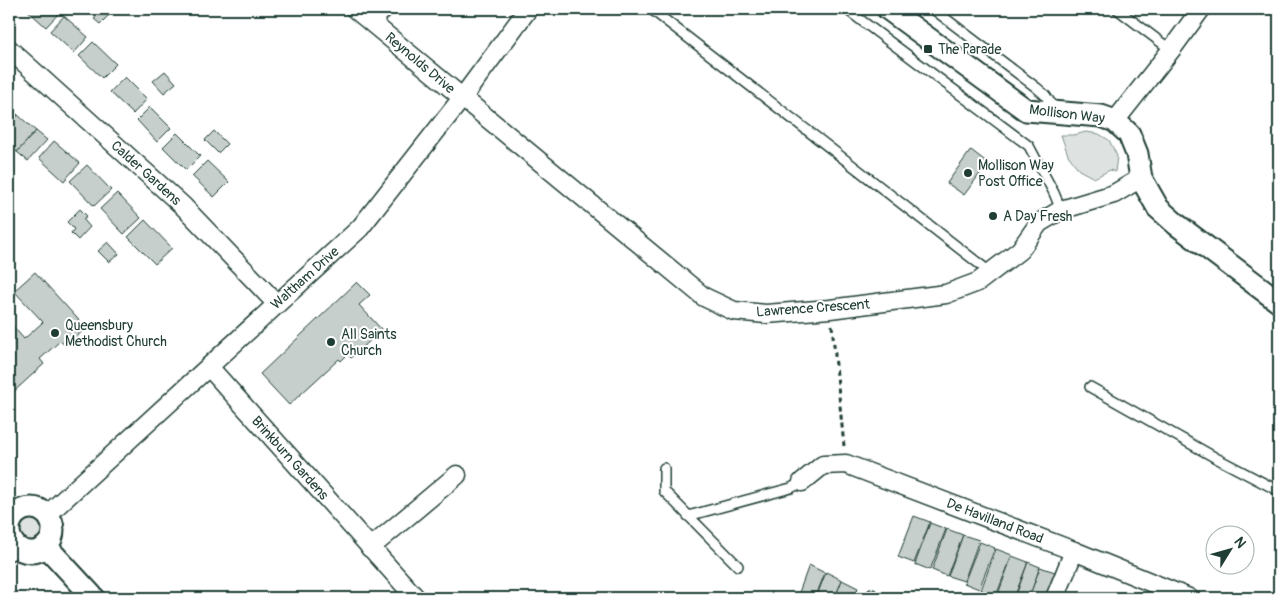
<svg xmlns="http://www.w3.org/2000/svg" width="1288" height="607" font-family="Pangolin,sans-serif">
  <style>
    .green { fill: #dee3e2; stroke: #7e908b }
    .building { fill: #c7cfcc; stroke: #1f3d34 }
    .lines { fill: none; stroke-linecap: round; stroke-linejoin: round }
    .service-casing { stroke: #1f3d34; stroke-width: 12 }
    .minor-casing { stroke: #1f3d34; stroke-width: 21 }
    .tertiary-casing { stroke: #1f3d34; stroke-width: 25 }
    .path { stroke: #1f3d34; stroke-width: 3; stroke-dasharray: 5 4; stroke-linecap: butt }
    .service { stroke: #fff; stroke-width: 9 }
    .minor { stroke: #fff; stroke-width: 18 }
    .tertiary { stroke: #fff; stroke-width: 21 }
    .poi-dot { fill: #1f3d34; stroke: #fff; stroke-width: 2 }
    .labels { text-anchor: middle; dominant-baseline: central; stroke-width: 4; stroke-linejoin: round; paint-order: stroke }
    .poi-label { font-size: 14px; fill: #1f3d34; stroke: #fff; text-anchor: start }
    .street-label { font-size: 14px; fill: #1f3d34; stroke: #fff }
  </style>
  <rect width="100%" height="100%" fill="#fff"/>
  <filter id="ink" filterUnits="userSpaceOnUse"><feTurbulence type="fractalNoise" baseFrequency=".02" numOctaves="2"/><feDisplacementMap in="SourceGraphic" scale="10" xChannelSelector="R" yChannelSelector="G"/><feConvolveMatrix kernelMatrix="1 2 1 2 8 2 1 2 1" color-interpolation-filters="sRGB"/></filter>
  <g filter="url(#ink)">
    <!-- green -->
    <g class="green">
      <polygon points="1086,132 1099,134 1109,140 1117,156 1115,172 1110,170 1094,178 1079,170 1068,155 1061,135 1074,135"/>
      <circle cx="33" cy="529" r="13"/>
    </g>
    <!-- building -->
    <g class="building">
      <polygon points="26,9 56,9 60,12 46,27"/>
      <polygon points="104,9 109,9 112,12 100,24 94,19"/>
      <polygon points="119,9 129,9 125,14"/>
      <polygon points="64,16 88,37 74,53 50,31"/>
      <polygon points="93,42 116,64 102,78 79,56"/>
      <polygon points="165,71 176,83 164,93 153,81"/>
      <polygon points="125,77 147,99 133,114 110,92"/>
      <polygon points="9,107 18,115 9,126"/>
      <polygon points="150,107 171,128 157,142 137,120"/>
      <polygon points="18,115 36,131 17,152 9,145 9,126"/>
      <polygon points="36,131 47,140 28,161 17,152"/>
      <polygon points="214,131 227,144 218,153 205,140"/>
      <polygon points="177,133 200,156 186,170 163,147"/>
      <polygon points="54,141 80,163 64,181 39,158"/>
      <polygon points="971,150 988,163 964,195 947,183"/>
      <polygon points="207,161 229,182 214,197 192,176"/>
      <polygon points="87,165 111,190 94,206 70,181"/>
      <polygon points="117,193 141,218 124,234 100,209"/>
      <polygon points="80,209 87,216 83,219 90,227 78,240 71,233 74,229 67,222"/>
      <polygon points="145,220 172,248 155,264 128,237"/>
      <polygon points="108,242 119,254 109,262 98,251"/>
      <polygon points="35,272 86,328 66,346 60,341 40,359 44,364 9,396 9,326 11,324 24,339 43,322 14,291"/>
      <polygon points="357,282 370,295 359,305 382,330 351,358 348,354 341,361 339,359 289,405 260,374"/>
      <polygon points="914,516 930,522 914,563 898,557"/>
      <polygon points="930,523 946,529 930,570 915,564"/>
      <polygon points="947,529 963,535 947,576 932,570"/>
      <polygon points="963,535 979,540 964,581 948,576"/>
      <polygon points="980,542 995,548 979,589 964,583"/>
      <polygon points="996,549 1012,555 996,596 981,590"/>
      <polygon points="1012,556 1028,562 1014,598 1000,598 997,597"/>
      <polygon points="1028,562 1040,567 1029,598 1015,598"/>
      <polygon points="809,565 825,573 815,598 797,598"/>
      <polygon points="1040,567 1055,572 1045,598 1029,598"/>
      <polygon points="826,572 842,580 835,598 816,598"/>
      <polygon points="842,580 858,588 854,598 835,598"/>
    </g>
    <g class="lines">
      <!-- service casing -->
      <g class="service-casing">
        <g id="service">
          <polyline points="651,9 991,273"/>
          <polyline points="846,9 1029,146 1054,193 1061,210"/>
          <polyline points="933,9 1037,88 1045,95 1056,110"/>
          <polyline points="1117,9 1171,50"/>
          <polyline points="375,25 389,9"/>
          <polyline points="1090,387 1216,458 1279,491"/>
          <polyline points="664,468 664,491 738,566"/>
          <polyline points="688,516 791,488 802,482"/>
          <polyline points="870,598 872,594"/>
        </g>
      </g>
      <!-- minor casing -->
      <g class="minor-casing">
        <g id="minor">
          <polyline points="355,9 704,297 734,311 766,314 830,309 946,294 978,282 1020,250 1039,223 1061,210 1114,194 1141,178"/>
          <polyline points="9,49 183,206 277,304"/>
          <polyline points="1115,121 1171,50 1201,9"/>
          <polyline points="209,367 416,598"/>
          <polyline points="802,482 823,465 846,464 1074,551 1189,598"/>
          <polyline points="47,515 360,228 462,98 528,9"/>
          <polyline points="370,548 457,475"/>
          <polyline points="9,551 15,545"/>
          <polyline points="1055,598 1074,551"/>
        </g>
      </g>
      <!-- tertiary casing -->
      <g class="tertiary-casing">
        <g id="tertiary">
          <polyline points="888,9 1026,110 1101,116 1115,121 1129,134 1137,154 1141,178 1158,208 1176,224 1279,302"/>
          <circle cx="31" cy="530" r="22"/>
          <polyline points="46,546 94,598"/>
        </g>
      </g>
      <!-- path -->
      <polyline class="path" points="832,325 844,446"/>
      <!-- service -->
      <use href="#service" class="service"/>
      <!-- minor -->
      <use href="#minor" class="minor"/>
      <!-- tertiary -->
      <use href="#tertiary" class="tertiary"/>
    </g>
  </g>
  <!-- markers -->
  <g class="poi-dot">
    <rect x="923" y="44" width="10" height="10" rx="2.5"/>
    <circle cx="968" cy="173" r="5"/>
    <circle cx="993" cy="216" r="5"/>
    <circle cx="55" cy="333" r="5"/>
    <circle cx="331" cy="342" r="5"/>
  </g>
  <g class="labels">
    <!-- poi labels -->
    <g class="poi-label">
      <text x="938" y="49">The Parade</text>
      <text x="978" y="165">Mollison Way<tspan x="978" dy="16">Post Office</tspan></text>
      <text x="1003" y="216">A Day Fresh</text>
      <text x="65" y="325">Queensbury<tspan x="65" dy="16">Methodist Church</tspan></text>
      <text x="341" y="334">All Saints<tspan x="341" dy="16">Church</tspan></text>
    </g>
    <!-- street labels -->
    <g class="street-label">
      <text transform="translate(420 63) rotate(40)">Reynolds Drive</text>
      <text transform="translate(1067 114) rotate(7)">Mollison Way</text>
      <text transform="translate(146 173) rotate(42)">Calder Gardens</text>
      <text transform="translate(305 278) rotate(-42)">Waltham Drive</text>
      <text transform="translate(813 308) rotate(-4)">Lawrence Crescent</text>
      <text transform="translate(290 458) rotate(48)">Brinkburn Gardens</text>
      <text transform="translate(995 521) rotate(21)">De Havilland Road</text>
    </g>
  </g>
  <!-- margin -->
  <rect width="1288" height="607" fill="none" stroke="#fff" stroke-width="30"/>
  <rect x="15" y="15" width="1258" height="577" fill="none" stroke="#1f3d34" stroke-width="2" filter="url(#ink)"/>
  <!-- north arrow -->
  <g transform="translate(1230 550) rotate(53)"><circle r="24" fill="#ffffff" stroke="#a5b1ae"/>
  <path d="M0-4L9 19L0 12L-9 19Z" fill="#1f3d34"/>
  <text y="-8" font-size="14" font-weight="bold" text-anchor="middle" fill="#1f3d34">N</text>
  </g>
</svg>
